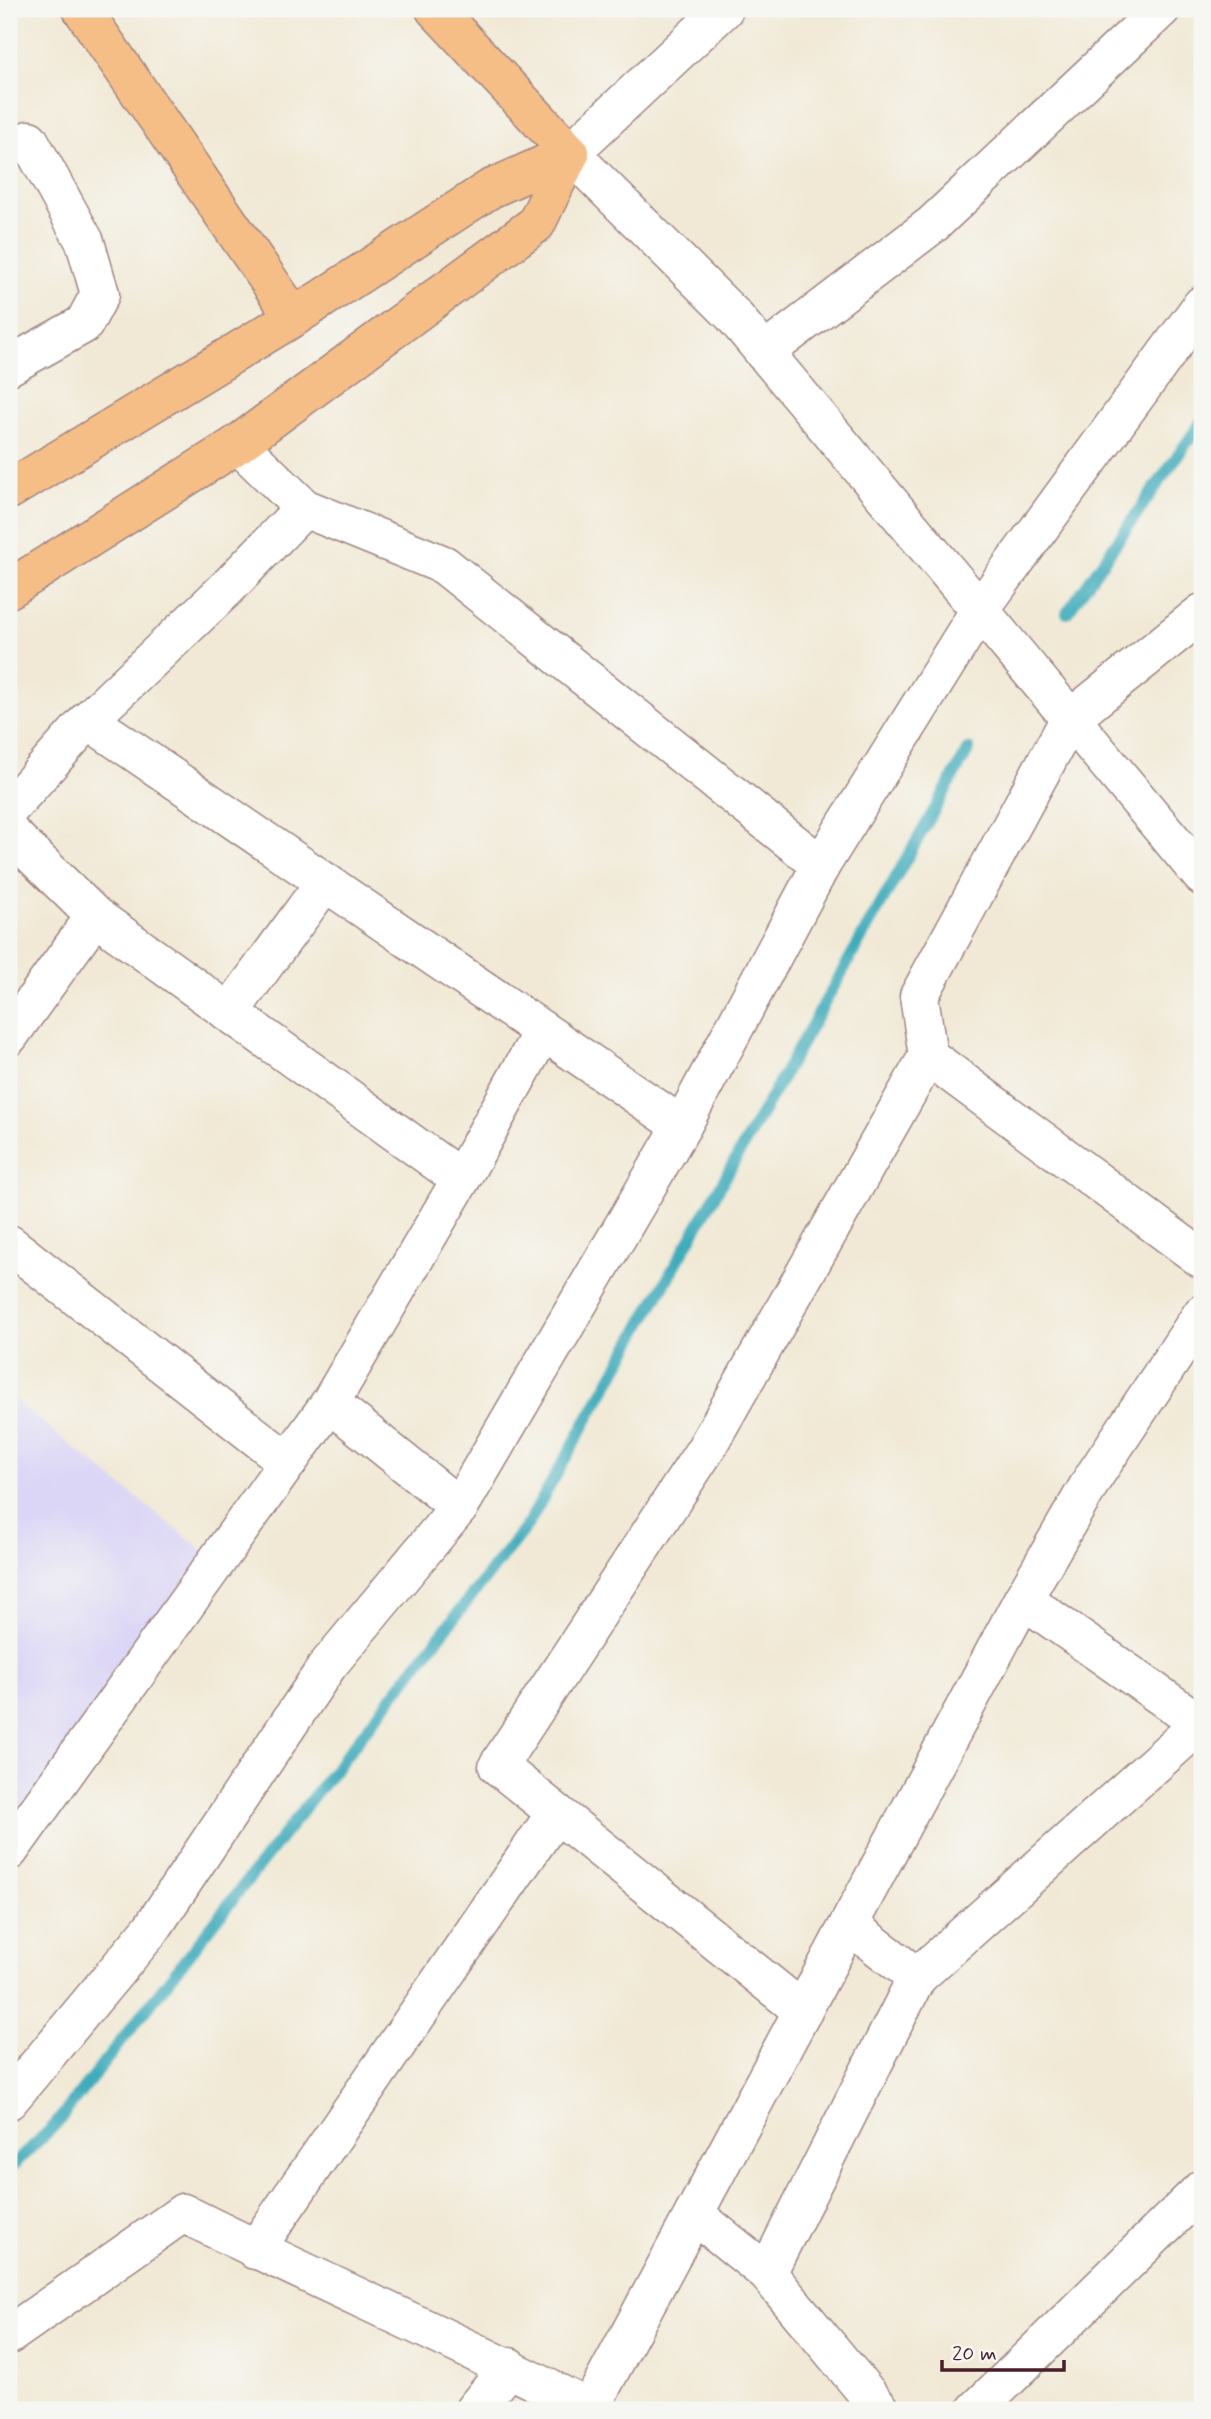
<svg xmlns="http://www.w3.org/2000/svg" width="1211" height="2419" font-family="Mynerve,sans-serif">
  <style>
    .built { fill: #dcd6f6 }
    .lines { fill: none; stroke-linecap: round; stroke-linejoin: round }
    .stream { stroke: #3eacbc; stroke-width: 12 }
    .minor-casing { stroke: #9e8480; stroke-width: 41 }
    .major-casing { stroke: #9e8480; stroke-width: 41 }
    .minor { stroke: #fff; stroke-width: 38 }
    .major { stroke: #f6be87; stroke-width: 38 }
  </style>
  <rect width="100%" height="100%" fill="#f6f6f2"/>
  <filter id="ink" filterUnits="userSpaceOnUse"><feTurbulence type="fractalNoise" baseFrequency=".0143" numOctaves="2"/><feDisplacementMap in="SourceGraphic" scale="14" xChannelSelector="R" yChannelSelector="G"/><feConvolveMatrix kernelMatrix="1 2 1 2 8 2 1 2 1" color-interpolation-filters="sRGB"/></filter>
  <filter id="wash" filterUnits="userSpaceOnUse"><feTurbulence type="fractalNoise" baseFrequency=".00686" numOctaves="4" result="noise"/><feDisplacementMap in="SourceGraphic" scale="28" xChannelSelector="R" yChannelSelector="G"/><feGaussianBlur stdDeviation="1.57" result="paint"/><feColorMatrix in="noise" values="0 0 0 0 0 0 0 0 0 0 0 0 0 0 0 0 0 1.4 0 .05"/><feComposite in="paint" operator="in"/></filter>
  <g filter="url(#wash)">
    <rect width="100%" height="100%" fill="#f1e9d5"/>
    <!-- built -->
    <polygon class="built" points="9,1396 205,1552 9,1827"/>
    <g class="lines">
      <!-- stream -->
      <g class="stream">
        <polyline points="1067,613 1202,421"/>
        <polyline points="9,2169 55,2125 528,1524 969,749"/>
      </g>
    </g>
  </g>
  <g filter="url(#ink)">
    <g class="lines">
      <!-- minor casing -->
      <g class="minor-casing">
        <g id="minor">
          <polyline points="724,9 570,153 733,315 1202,876"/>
          <polyline points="764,353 933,224 1161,9"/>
          <polyline points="9,366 84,324 100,294 85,242 29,140"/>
          <polyline points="238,444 304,508 444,565 821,865"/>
          <polyline points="88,720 682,1126"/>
          <polyline points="9,809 88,720 226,589 304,508"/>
          <polyline points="9,832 95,916 461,1179"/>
          <polyline points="229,1013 325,882"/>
          <polyline points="9,1036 95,916"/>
          <polyline points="928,1056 1202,1259"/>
          <polyline points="9,1244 288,1462"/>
          <polyline points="330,1403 459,1507"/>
          <polyline points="1023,1599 1202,1725"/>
          <polyline points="9,1851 330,1403 461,1179 543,1031"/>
          <polyline points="849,1925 917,1977"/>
          <polyline points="803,2011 498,1766 705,1450 928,1056 919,996 1069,720 1202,613"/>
          <polyline points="9,2100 152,1928 328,1665 459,1507 682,1126 821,865 979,611 1202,305"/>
          <polyline points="694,2214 767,2273 881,2410"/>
          <polyline points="255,2250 556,1813"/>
          <polyline points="767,2273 917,1977 1200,1724"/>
          <path d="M9,2335L183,2213C318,2281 457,2340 591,2410"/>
          <polyline points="474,2410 509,2367"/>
          <polyline points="589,2410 1023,1599 1093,1478 1202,1314"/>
          <polyline points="976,2410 1202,2189"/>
        </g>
      </g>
      <!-- major casing -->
      <g class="major-casing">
        <g id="major">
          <polyline points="82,9 294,317"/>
          <polyline points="435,9 570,153"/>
          <polyline points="9,490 294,317 490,189 570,153"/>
          <polyline points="9,589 238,444 536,224 570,153"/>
        </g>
      </g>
      <!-- minor -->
      <use href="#minor" class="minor"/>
      <!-- major -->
      <use href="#major" class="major"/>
    </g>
  </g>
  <!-- margin -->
  <rect width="1211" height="2419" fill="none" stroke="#f6f6f2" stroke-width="35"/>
  <!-- scale -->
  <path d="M942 2360v10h122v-10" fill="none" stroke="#4a1f2b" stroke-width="3.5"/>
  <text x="952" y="2360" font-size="21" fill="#4a1f2b" stroke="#f6f6f2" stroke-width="5" paint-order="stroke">20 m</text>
</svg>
